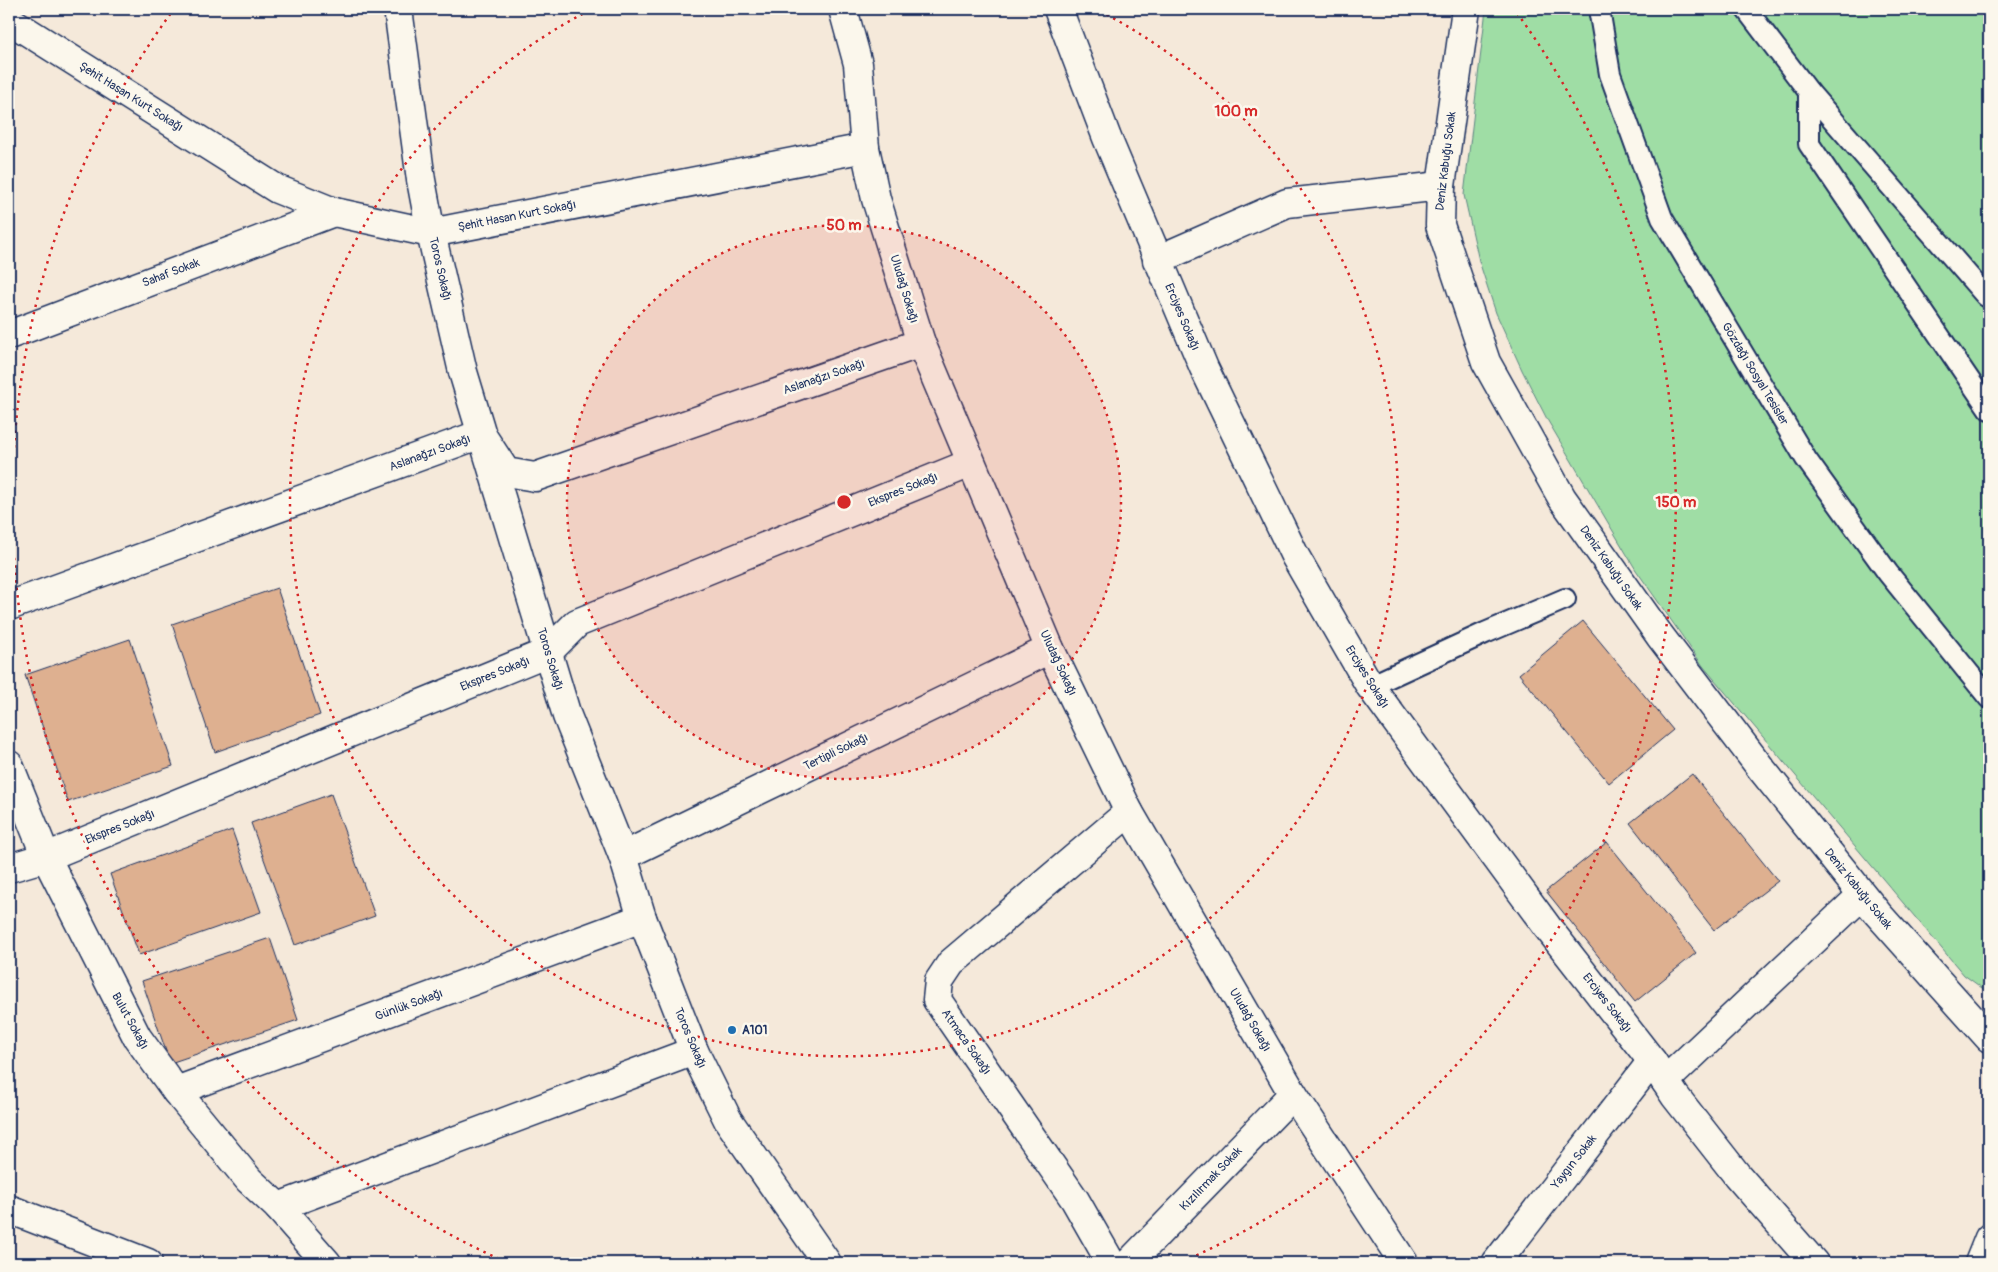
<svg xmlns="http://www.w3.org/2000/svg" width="1998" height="1272" font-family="Pangolin,sans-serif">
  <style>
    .green { fill: #9fdda5; stroke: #5d8682 }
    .building { fill: #deb090; stroke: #1b2f5e }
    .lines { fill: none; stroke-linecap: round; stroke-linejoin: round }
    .lane-casing { stroke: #1b2f5e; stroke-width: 24 }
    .street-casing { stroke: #1b2f5e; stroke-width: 31 }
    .lane { stroke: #fbf7ec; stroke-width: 20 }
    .street { stroke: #fbf7ec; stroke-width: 28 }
    .ring { fill: none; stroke: #d62828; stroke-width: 2.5; stroke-dasharray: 2.5 5 }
    .poi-dot { fill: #1f6fb2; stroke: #fbf7ec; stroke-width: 2 }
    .labels { text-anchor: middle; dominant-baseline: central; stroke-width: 5; stroke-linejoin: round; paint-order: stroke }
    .street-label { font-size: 12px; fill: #1b2f5e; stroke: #fbf7ec }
    .poi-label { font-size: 12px; font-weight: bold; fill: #1b2f5e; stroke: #fbf7ec; text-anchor: start }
    .centre { fill: #d62828; stroke: #fbf7ec; stroke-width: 2.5 }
    .ring-label { font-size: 15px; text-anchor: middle; font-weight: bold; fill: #d62828; stroke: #fbf7ec; stroke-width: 5; stroke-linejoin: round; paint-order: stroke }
  </style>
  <rect width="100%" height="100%" fill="#f5e9da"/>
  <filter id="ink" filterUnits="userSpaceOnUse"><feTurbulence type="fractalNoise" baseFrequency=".02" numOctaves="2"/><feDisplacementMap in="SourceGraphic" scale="10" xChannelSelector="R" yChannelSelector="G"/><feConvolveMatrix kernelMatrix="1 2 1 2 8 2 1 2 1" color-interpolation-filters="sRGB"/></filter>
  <g filter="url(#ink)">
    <!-- green -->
    <polygon class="green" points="1486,9 1989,9 1989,993 1964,975 1703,666 1636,570 1548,421 1522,370 1496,313 1479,261 1464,195"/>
    <!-- building -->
    <g class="building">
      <polygon points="277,588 320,715 215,752 172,624"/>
      <polygon points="1583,621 1673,730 1609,783 1519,674"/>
      <polygon points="130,639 173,766 68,802 25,675"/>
      <polygon points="1692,774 1778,881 1714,930 1630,823"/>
      <polygon points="331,794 375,916 295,945 251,823"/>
      <polygon points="232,830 261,912 139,955 110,874"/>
      <polygon points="1607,842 1696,953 1635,1002 1546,891"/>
      <polygon points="270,938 298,1020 170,1063 142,981"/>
    </g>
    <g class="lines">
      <!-- lane casing -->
      <g class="lane-casing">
        <g id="lane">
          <polyline points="1599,9 1610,74 1662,218 1806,459 1888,573 1989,698"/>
          <polyline points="1746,9 1809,92 1986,296 1989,297"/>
          <polyline points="1809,92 1809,144 1989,409"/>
          <polyline points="1370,686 1485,633 1565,599"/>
        </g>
      </g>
      <!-- street casing -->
      <g class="street-casing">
        <g id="street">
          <polyline points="398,9 421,180 431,233 463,372 567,716 623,856 642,918 694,1051 728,1120 827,1263"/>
          <polyline points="843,9 858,64 865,148 876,199 921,343 1050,649 1129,812 1293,1094 1404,1263"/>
          <polyline points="1058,9 1107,138 1204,368 1295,556 1370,686 1548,928 1652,1061 1675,1096 1737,1175 1814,1263"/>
          <polyline points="1466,9 1441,186 1440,225 1486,362 1562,498 1660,636 1763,771 1878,914 1989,1038"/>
          <polyline points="9,20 277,189 334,212 431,233 865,148"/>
          <polyline points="1157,260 1287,203 1441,186"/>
          <polyline points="9,335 334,212"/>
          <polyline points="9,606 481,434 506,472 535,477 921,343"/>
          <polyline points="9,765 46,857 137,1037 176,1091 249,1180 278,1207 327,1263"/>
          <polyline points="623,856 1050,649"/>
          <polyline points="9,868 46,857 548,652 577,623 971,463"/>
          <polyline points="1665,1081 1862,895"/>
          <polyline points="176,1091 642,918"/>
          <polyline points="278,1207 694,1051"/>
          <polyline points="9,1209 148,1263"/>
          <polyline points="1111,1263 1075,1200 937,1000 939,981 951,963 1129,812"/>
          <polyline points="1129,1263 1293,1094"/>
          <polyline points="1496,1263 1652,1061"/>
          <polyline points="1979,1263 1989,1238"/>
        </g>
      </g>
      <!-- lane -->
      <use href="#lane" class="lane"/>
      <!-- street -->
      <use href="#street" class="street"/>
    </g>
  </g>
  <!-- distance rings -->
  <circle cx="844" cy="502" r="277" fill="#d62828" fill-opacity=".12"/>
  <g class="ring">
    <circle cx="844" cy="502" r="277"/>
    <path d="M1100 11A554 554 0 1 1 588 11"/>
    <path d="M506 1262A832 832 0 0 1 171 13M1517 13A832 832 0 0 1 1182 1262"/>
  </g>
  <!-- markers -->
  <circle class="poi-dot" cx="732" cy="1030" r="5"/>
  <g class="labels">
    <!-- street labels -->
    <g class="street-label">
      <text transform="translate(131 97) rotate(32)">Şehit Hasan Kurt Sokağı</text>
      <text transform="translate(1446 161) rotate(-83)">Deniz Kabuğu Sokak</text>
      <text transform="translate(517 216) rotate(-11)">Şehit Hasan Kurt Sokağı</text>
      <text transform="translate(440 269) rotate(77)">Toros Sokağı</text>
      <text transform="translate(171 273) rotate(-21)">Sahaf Sokak</text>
      <text transform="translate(904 289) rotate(73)">Uludağ Sokağı</text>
      <text transform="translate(1182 317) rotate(67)">Erciyes Sokağı</text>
      <text transform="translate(1755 374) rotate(59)">Gözdağı Sosyal Tesisler</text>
      <text transform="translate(824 377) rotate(-19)">Aslanağzı Sokağı</text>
      <text transform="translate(430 453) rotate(-20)">Aslanağzı Sokağı</text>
      <text transform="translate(903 490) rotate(-22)">Ekspres Sokağı</text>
      <text transform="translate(1611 568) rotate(55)">Deniz Kabuğu Sokak</text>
      <text transform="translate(550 659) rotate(73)">Toros Sokağı</text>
      <text transform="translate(1058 663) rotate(65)">Uludağ Sokağı</text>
      <text transform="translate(495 674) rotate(-22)">Ekspres Sokağı</text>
      <text transform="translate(1367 677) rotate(58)">Erciyes Sokağı</text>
      <text transform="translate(836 752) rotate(-26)">Tertipli Sokağı</text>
      <text transform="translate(120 827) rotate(-22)">Ekspres Sokağı</text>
      <text transform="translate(1858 889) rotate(51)">Deniz Kabuğu Sokak</text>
      <text transform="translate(1607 1003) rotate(52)">Erciyes Sokağı</text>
      <text transform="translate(409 1005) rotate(-20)">Günlük Sokağı</text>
      <text transform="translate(1250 1020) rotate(60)">Uludağ Sokağı</text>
      <text transform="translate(130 1021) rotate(61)">Bulut Sokağı</text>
      <text transform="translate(690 1038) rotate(67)">Toros Sokağı</text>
      <text transform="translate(966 1042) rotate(55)">Atmaca Sokağı</text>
      <text transform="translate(1574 1162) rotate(-52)">Yaygın Sokak</text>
      <text transform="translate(1211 1179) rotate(-46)">Kızılırmak Sokak</text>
    </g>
    <!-- poi labels -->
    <g class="poi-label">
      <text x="742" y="1030">A101</text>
    </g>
  </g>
  <circle cx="844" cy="502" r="8" class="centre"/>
  <g class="ring-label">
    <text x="1236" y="116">100 m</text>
    <text x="844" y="230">50 m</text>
    <text x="1676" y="507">150 m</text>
  </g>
  <!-- margin -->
  <rect width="1998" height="1272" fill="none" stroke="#fbf7ec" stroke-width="30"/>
  <rect x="15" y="15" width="1968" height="1242" fill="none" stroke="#1b2f5e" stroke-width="2" filter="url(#ink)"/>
</svg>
